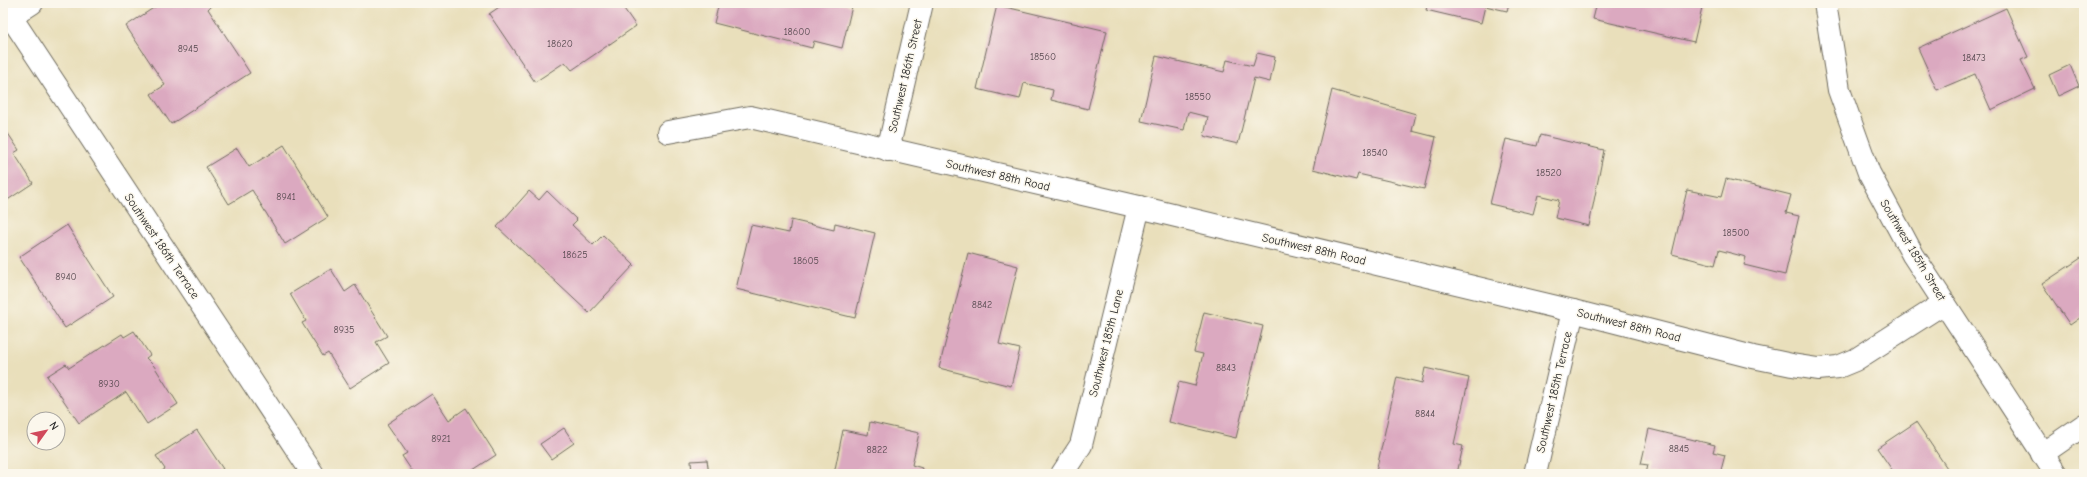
<svg xmlns="http://www.w3.org/2000/svg" width="2087" height="477" font-family="'Comic Neue',sans-serif">
  <style>
    .building { fill: #dba9c0 }
    .lines { fill: none; stroke-linecap: round; stroke-linejoin: round }
    .minor-casing { stroke: #6e6a5d; stroke-width: 24 }
    .minor { stroke: #fff; stroke-width: 22 }
    .labels { text-anchor: middle; dominant-baseline: central; stroke-width: 3; stroke-linejoin: round; paint-order: stroke }
    .number-label { font-size: 10px; fill: #574a50 }
    .street-label { font-size: 12px; fill: #2b2b2b; stroke: #fbf7ec }
  </style>
  <rect width="100%" height="100%" fill="#fbf7ec"/>
  <filter id="ink" filterUnits="userSpaceOnUse"><feTurbulence type="fractalNoise" baseFrequency=".025" numOctaves="2"/><feDisplacementMap in="SourceGraphic" scale="8" xChannelSelector="R" yChannelSelector="G"/><feConvolveMatrix kernelMatrix="1 2 1 2 8 2 1 2 1" color-interpolation-filters="sRGB"/></filter>
  <filter id="wash" filterUnits="userSpaceOnUse"><feTurbulence type="fractalNoise" baseFrequency=".012" numOctaves="4" result="noise"/><feDisplacementMap in="SourceGraphic" scale="16" xChannelSelector="R" yChannelSelector="G"/><feGaussianBlur stdDeviation="0.9" result="paint"/><feColorMatrix in="noise" values="0 0 0 0 0 0 0 0 0 0 0 0 0 0 0 0 0 1.4 0 .05"/><feComposite in="paint" operator="in"/></filter>
  <g filter="url(#wash)">
    <rect width="100%" height="100%" fill="#e9dfbb"/>
    <g id="blocks">
      <!-- building -->
      <g class="building">
        <polygon points="161,3 209,3 211,6 208,9 250,73 171,124 151,94 165,85 126,26"/>
        <polygon points="505,3 620,3 636,26 572,70 565,62 535,82 489,14"/>
        <polygon points="719,3 838,3 852,6 842,48 814,41 812,48 714,23"/>
        <polygon points="1428,3 1509,3 1507,11 1485,6 1481,23 1426,10"/>
        <polygon points="1597,3 1703,3 1694,42 1593,19"/>
        <polygon points="997,5 1107,31 1088,109 1051,100 1053,90 1024,83 1020,99 977,89"/>
        <polygon points="2006,8 2028,57 2021,60 2035,89 1991,110 1975,74 1937,90 1918,48"/>
        <polygon points="1257,53 1275,57 1270,82 1254,78 1238,144 1204,136 1208,117 1188,112 1184,130 1141,121 1156,56 1224,72 1227,60 1253,66"/>
        <polygon points="2070,65 2079,86 2058,96 2049,75"/>
        <polygon points="1332,90 1416,114 1412,131 1436,137 1424,189 1358,174 1356,180 1313,169"/>
        <polygon points="3,126 19,150 14,153 33,183 3,203"/>
        <polygon points="1540,135 1604,150 1589,226 1555,218 1559,200 1538,195 1533,214 1490,204 1506,139 1537,146"/>
        <polygon points="284,145 328,217 285,244 252,190 229,204 206,167 237,148 249,167"/>
        <polygon points="1726,179 1791,195 1786,213 1799,216 1785,275 1744,265 1746,257 1719,250 1715,265 1672,254 1687,190 1721,197"/>
        <polygon points="529,191 539,200 547,191 577,220 572,225 593,245 603,235 634,265 589,313 497,227"/>
        <polygon points="791,220 834,230 835,223 875,233 855,318 736,289 751,225 789,233"/>
        <polygon points="67,225 113,297 65,328 19,257"/>
        <polygon points="968,253 1018,266 999,344 1020,349 1011,386 939,368"/>
        <polygon points="2084,256 2084,315 2070,325 2042,284"/>
        <polygon points="331,269 345,292 355,285 387,336 376,342 389,363 350,388 328,353 323,356 312,339 302,323 306,321 290,294"/>
        <polygon points="1204,312 1263,326 1236,438 1169,422 1179,382 1195,386 1203,354 1194,352"/>
        <polygon points="134,331 150,355 146,358 154,366 178,404 147,424 126,392 79,423 47,376 66,364 69,368 122,334 124,337"/>
        <polygon points="1425,368 1469,378 1454,444 1463,446 1457,474 1385,474 1376,472 1397,377 1422,383"/>
        <polygon points="432,394 449,420 466,408 496,455 470,472 471,474 414,474 402,456 407,453 387,424"/>
        <polygon points="870,422 919,433 912,465 922,468 920,474 834,474 843,430 868,435"/>
        <polygon points="1916,422 1951,474 1895,474 1877,448"/>
        <polygon points="564,428 574,443 551,459 540,444"/>
        <polygon points="1649,429 1715,445 1713,452 1725,455 1720,474 1646,474 1648,465 1641,464"/>
        <polygon points="197,430 223,469 215,474 164,474 162,471 165,469 156,456"/>
        <polygon points="707,460 709,474 692,474 691,461"/>
      </g>
    </g>
  </g>
  <g filter="url(#ink)">
    <use href="#blocks" fill-opacity="0" stroke="#6e6a5d" stroke-width="1"/>
    <g class="lines">
      <!-- minor casing -->
      <g class="minor-casing">
        <g id="minor">
          <polyline points="1825,3 1839,90 1869,173 1913,255 2056,474"/>
          <polyline points="11,17 313,474"/>
          <polyline points="3,22 32,3"/>
          <polyline points="668,132 750,117 1139,207 1573,311 1753,357 1792,365 1818,369 1838,367 1855,360 1944,303"/>
          <polyline points="888,150 922,3"/>
          <polyline points="2042,454 2084,425"/>
          <polyline points="1062,474 1081,445 1139,207"/>
          <polyline points="1535,474 1573,311"/>
        </g>
      </g>
      <!-- minor -->
      <use href="#minor" class="minor"/>
    </g>
  </g>
  <g class="labels">
    <!-- number labels -->
    <g class="number-label">
      <text x="797" y="32">18600</text>
      <text x="560" y="44">18620</text>
      <text x="188" y="49">8945</text>
      <text x="1043" y="57">18560</text>
      <text x="1974" y="58">18473</text>
      <text x="1198" y="97">18550</text>
      <text x="1375" y="153">18540</text>
      <text x="1549" y="173">18520</text>
      <text x="286" y="197">8941</text>
      <text x="1736" y="233">18500</text>
      <text x="575" y="255">18625</text>
      <text x="806" y="261">18605</text>
      <text x="66" y="277">8940</text>
      <text x="982" y="305">8842</text>
      <text x="344" y="330">8935</text>
      <text x="1226" y="368">8843</text>
      <text x="109" y="384">8930</text>
      <text x="1425" y="414">8844</text>
      <text x="441" y="439">8921</text>
      <text x="1679" y="449">8845</text>
      <text x="877" y="450">8822</text>
    </g>
    <!-- street labels -->
    <g class="street-label">
      <text transform="translate(905 76) rotate(-77)">Southwest 186th Street</text>
      <text transform="translate(998 175) rotate(13)">Southwest 88th Road</text>
      <text transform="translate(162 246) rotate(56)">Southwest 186th Terrace</text>
      <text transform="translate(1314 249) rotate(13)">Southwest 88th Road</text>
      <text transform="translate(1913 250) rotate(59)">Southwest 185th Street</text>
      <text transform="translate(1629 325) rotate(14)">Southwest 88th Road</text>
      <text transform="translate(1106 343) rotate(-76)">Southwest 185th Lane</text>
      <text transform="translate(1554 392) rotate(-77)">Southwest 185th Terrace</text>
    </g>
  </g>
  <!-- margin -->
  <rect width="2087" height="477" fill="none" stroke="#fbf7ec" stroke-width="16"/>
  <!-- north arrow -->
  <g transform="translate(46 431) rotate(57)"><circle r="19" fill="#fbf7ec" stroke="#a8a59f"/>
  <path d="M0-3L7 15L0 10L-7 15Z" fill="#d1495b"/>
  <text y="-6" font-size="11" font-weight="bold" text-anchor="middle" fill="#2b2b2b">N</text>
  </g>
</svg>
